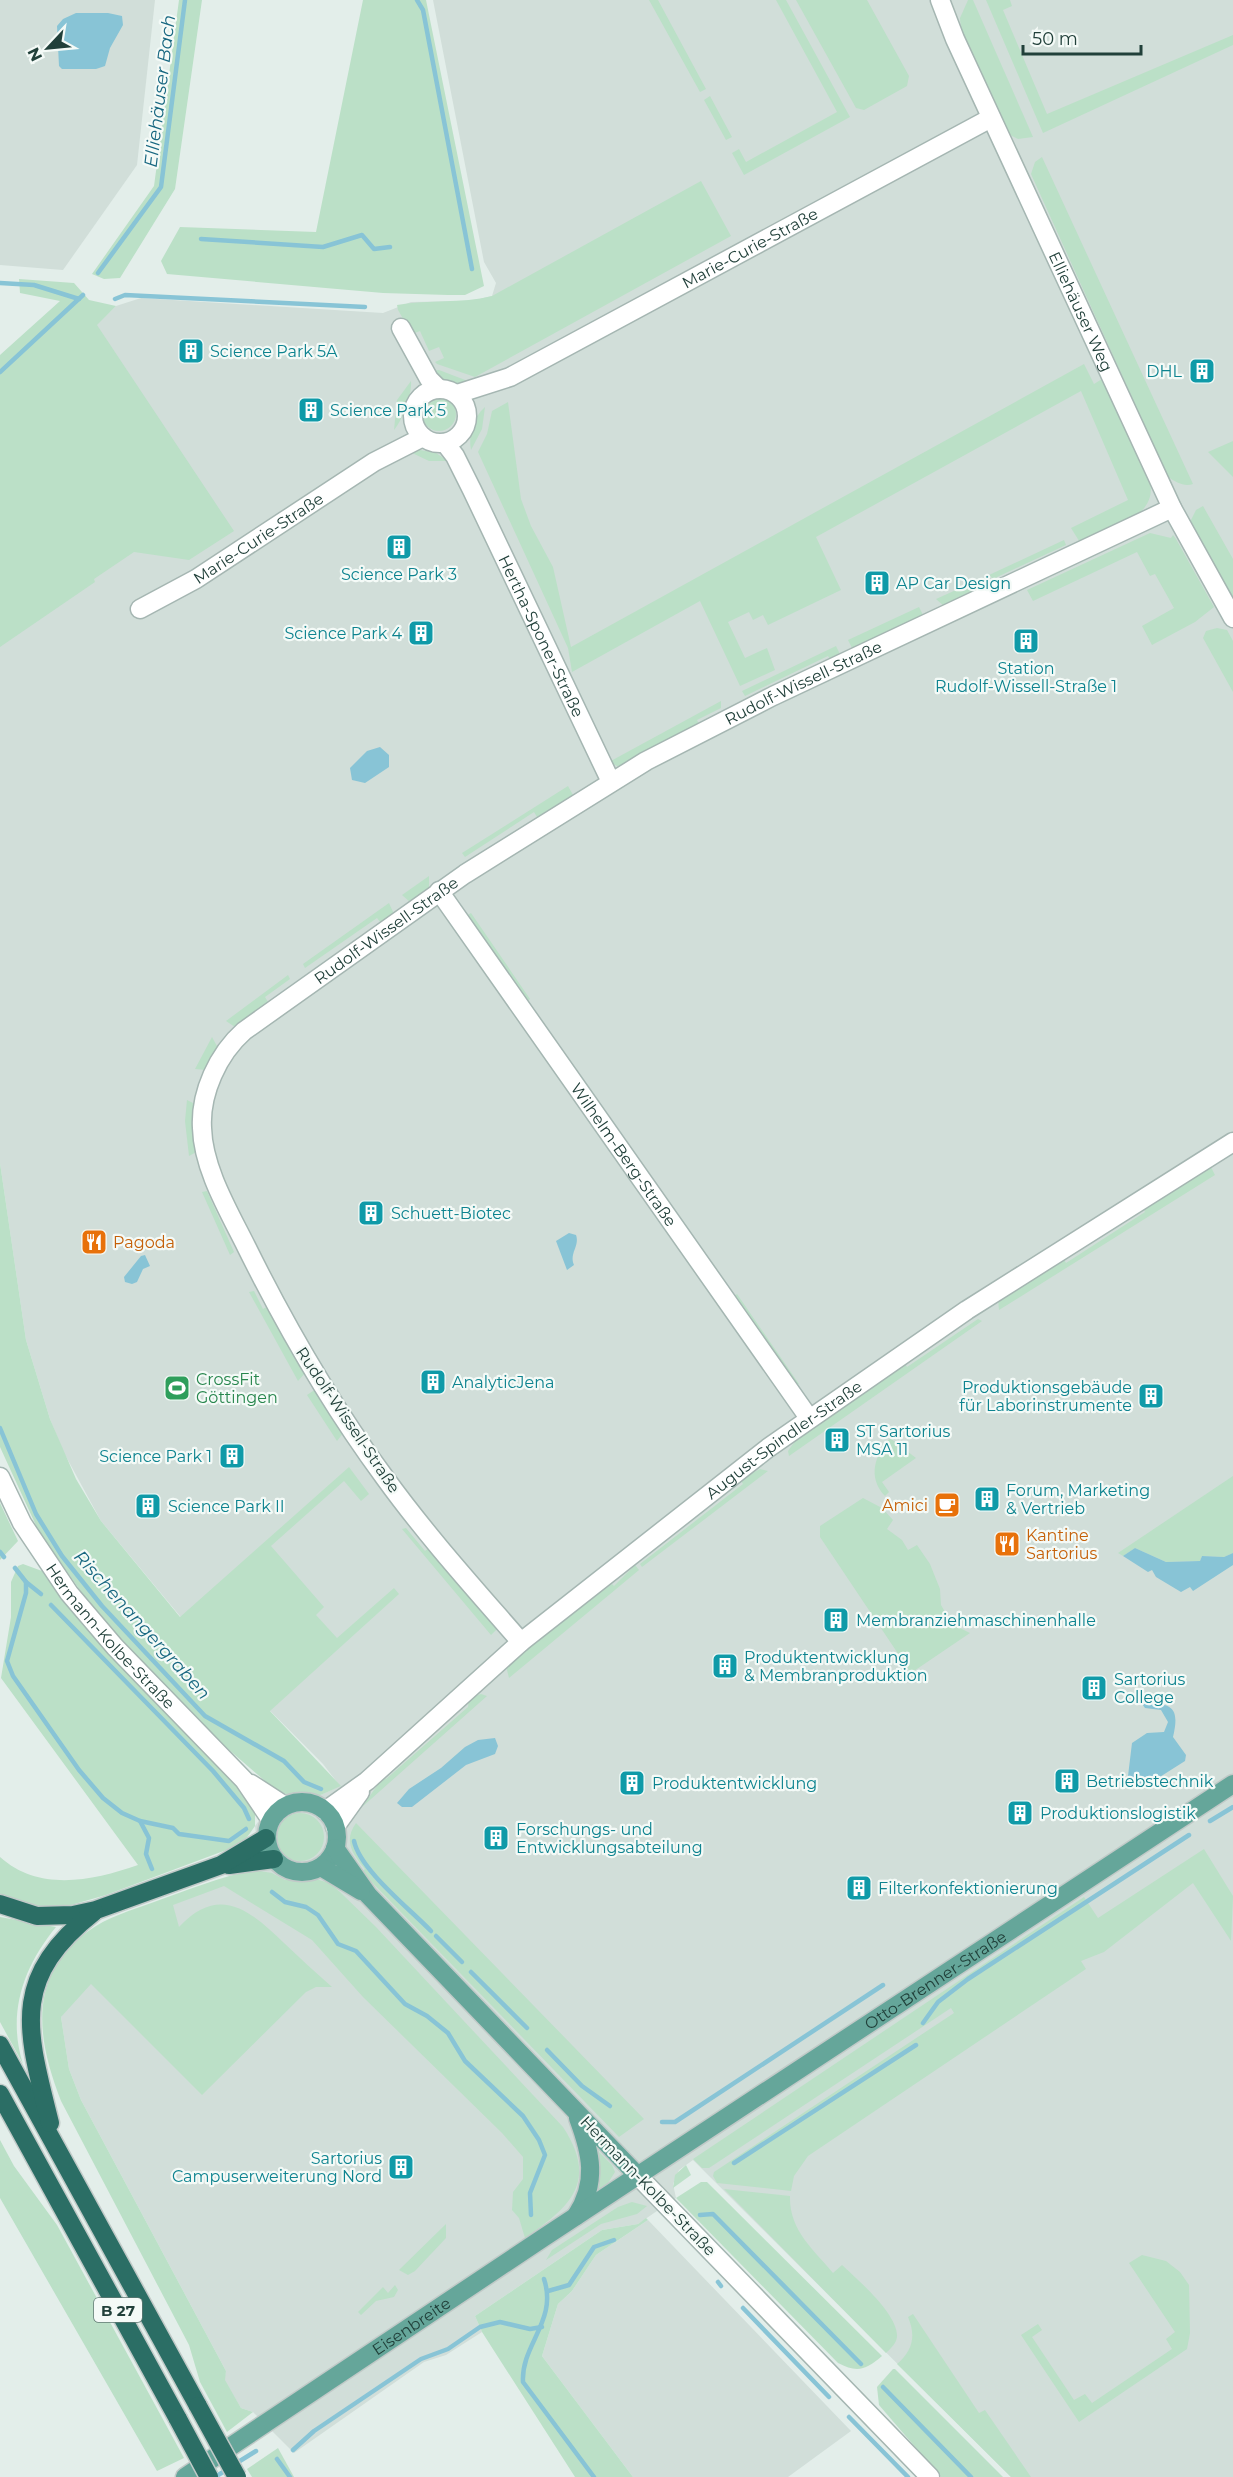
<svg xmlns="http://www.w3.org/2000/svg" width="1233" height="2477" font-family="Montserrat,sans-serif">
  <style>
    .built { fill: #d1ded9 }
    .green { fill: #bbe0c7 }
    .water { fill: #88c4d6 }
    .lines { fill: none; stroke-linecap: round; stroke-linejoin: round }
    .stream { stroke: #88c4d6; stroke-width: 4.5 }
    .minor-casing { stroke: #a5b6b2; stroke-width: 21 }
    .major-casing { stroke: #c1cac8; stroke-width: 21 }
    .highway-casing { stroke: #c1cac8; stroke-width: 21 }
    .minor { stroke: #fff; stroke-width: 18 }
    .major { stroke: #65a69a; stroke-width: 18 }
    .highway { stroke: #2b6e65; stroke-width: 18 }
    .highway-bridge-casing { stroke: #c1cac8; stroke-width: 21; stroke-linecap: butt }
    .highway-bridge { stroke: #2b6e65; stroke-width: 18 }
    .labels { text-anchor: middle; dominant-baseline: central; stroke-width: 4.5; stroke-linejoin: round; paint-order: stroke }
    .shield { fill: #f4faf7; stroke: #607873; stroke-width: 1.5 }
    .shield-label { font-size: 15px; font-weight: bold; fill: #21403a }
    .street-label { font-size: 16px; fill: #21403a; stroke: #f4faf7 }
    .culture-label { font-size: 16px; fill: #0d838f; stroke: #f4faf7; text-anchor: start }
    .food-label { font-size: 16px; fill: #c56008; stroke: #f4faf7; text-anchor: start }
    .leisure-label { font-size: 16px; fill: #27864d; stroke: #f4faf7; text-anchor: start }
    .water-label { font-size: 18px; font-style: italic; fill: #176780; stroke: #f4faf7 }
  </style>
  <rect width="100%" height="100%" fill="#e3eeea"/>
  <!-- built -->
  <g class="built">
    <polygon points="0,0 155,0 137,165 63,270 0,265"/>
    <polygon points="433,0 1233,0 1233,2477 1011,2477 693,2160 679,2170 673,2184 676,2198 638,2224 602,2230 475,2316 482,2332 446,2355 424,2362 294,2453 253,2412 241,2408 224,2380 226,2371 81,2100 69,2069 61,2017 91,1953 206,1884 254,1870 258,1849 255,1826 271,1804 286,1794 316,1797 340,1786 323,1764 199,1639 101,1521 63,1451 50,1419 26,1340 0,1163 0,428 50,369 116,306 141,298 383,313 411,302 471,301 492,296 496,283 484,262"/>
    <polygon points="648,2220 851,2431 788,2477 633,2477 542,2356 558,2304 572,2291 596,2255"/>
  </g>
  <!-- green -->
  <g class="green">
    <polygon points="179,0 202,0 175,189 120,278 104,279 92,274 154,186"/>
    <polygon points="363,0 426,0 484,286 465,295 448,295 383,293 167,274 161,261 180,227 316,232"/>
    <polygon points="649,0 658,0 706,89 700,92"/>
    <polygon points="776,0 786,0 850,117 744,175 732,153 739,149 746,162 837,112"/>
    <polygon points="796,0 867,0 909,76 907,86 864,110 856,108"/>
    <polygon points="968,0 973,0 1033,137 1018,139 1010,135 961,30 960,18"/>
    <polygon points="986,0 1010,0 1012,6 1003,10 1047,114 1233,35 1233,45 1043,133"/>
    <polygon points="710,96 732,137 726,140 704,100"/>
    <path d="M1042,157L1193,484C1184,487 1176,482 1168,477L1031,174L1035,162Z"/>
    <path d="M701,181L731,236L475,377L437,364L435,362L444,358L439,347L429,351L420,331L412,334L398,310L397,305C429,299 461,304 492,296Z"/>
    <polygon points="19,279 74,283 89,300 116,306 97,325 234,531 189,560 134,552 94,579 95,582 0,647 0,355 60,301 20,293"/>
    <path d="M1084,364L1094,384L1102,379L1150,483C1158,518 1105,531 1081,544L1071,528L1128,500L1081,391L816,537L841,590L768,625L763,615L753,620L749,612L728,622L745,658L767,648L775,670L740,686L700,601L572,672L568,648L478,452L487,434L492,411L508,402L521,499L531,526L553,567L571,647Z"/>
    <path d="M439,370L473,383C455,386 446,383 433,371Z"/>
    <path d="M411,381C412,395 403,419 394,430L397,400Z"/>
    <circle cx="439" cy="414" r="17"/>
    <path d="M485,407L482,429L471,450C468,434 473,418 485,407Z"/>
    <polygon points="1233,441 1233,477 1208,452"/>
    <polygon points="415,449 436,453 448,461 429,461 408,451"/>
    <polygon points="1203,506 1233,559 1233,602 1190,522 1196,510"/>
    <polygon points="1150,533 1171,538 1173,535 1176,539 1214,607 1195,622 1152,645 1142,626 1174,608 1155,574 1150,576 1137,552 1033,601 1027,590"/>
    <polygon points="1064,540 1066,545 993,579 989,575"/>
    <polygon points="976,581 980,591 945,607 936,599"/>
    <polygon points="919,607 924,617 853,650 848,640"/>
    <polygon points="1217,628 1227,630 1233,641 1233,692 1203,638 1206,631"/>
    <polygon points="836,646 841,656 831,661 828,656 745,696 742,691"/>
    <polygon points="721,701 721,708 697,720 699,724 627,764 619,767 609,762"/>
    <polygon points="568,786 573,795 537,817 534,812 465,857 462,853"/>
    <polygon points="429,876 429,889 410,902 402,895"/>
    <polygon points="389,903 394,914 381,923 377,918 305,968 303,964"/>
    <polygon points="471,913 530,999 526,1002 466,916"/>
    <polygon points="288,975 290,979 265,997 268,1002 235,1027 226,1021"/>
    <polygon points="212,1037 218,1048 206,1070 195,1069"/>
    <polygon points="187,1100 197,1105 200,1150 189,1156 185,1121"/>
    <polygon points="0,1163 26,1340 50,1419 76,1479 101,1521 180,1617 349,1467 369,1494 361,1501 344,1481 271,1546 324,1607 316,1615 337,1638 394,1588 399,1594 270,1711 341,1786 316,1797 286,1794 272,1787 220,1742 96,1613 39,1532 0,1447"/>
    <polygon points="1210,1165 1215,1175 999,1310 998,1299 1063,1258 1066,1263 1145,1212 1143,1207"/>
    <polygon points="207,1191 234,1252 230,1255 202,1192"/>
    <polygon points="254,1291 263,1309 268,1306 306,1372 298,1381 249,1292"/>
    <polygon points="737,1294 799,1384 795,1386 733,1297"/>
    <polygon points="978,1319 982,1321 789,1456 788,1451 798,1437 904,1362 907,1367"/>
    <polygon points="313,1391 317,1391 344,1432 337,1441 307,1395"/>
    <path d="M890,1438L916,1458L882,1482L889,1492L885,1496C867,1477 875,1455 890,1438Z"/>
    <polygon points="760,1469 768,1471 642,1567 640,1564 743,1484 740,1479"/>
    <polygon points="1233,1476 1233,1553 1224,1557 1202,1556 1200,1561 1166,1562 1135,1548 1123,1556 1118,1553"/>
    <polygon points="863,1498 882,1508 893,1520 887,1529 902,1540 908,1550 917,1545 930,1564 940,1589 941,1605 952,1624 970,1633 911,1673 820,1537 820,1526"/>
    <polygon points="0,1503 18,1541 0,1560"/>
    <polygon points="406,1528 425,1551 430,1547 496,1624 497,1629 491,1635 402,1529"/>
    <path d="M23,1564L42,1571L237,1787L255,1814V1826L243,1843L229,1849L106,1895L71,1905L41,1907L0,1894V1857C39,1892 92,1881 138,1865L1,1678L11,1617V1582L18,1566Z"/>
    <polygon points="635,1565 639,1570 509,1678 506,1666 598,1589 601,1592 612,1584 614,1586"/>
    <polygon points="481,1694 487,1696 362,1807 384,1776 386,1779 468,1707 469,1698"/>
    <circle cx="300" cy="1837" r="24"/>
    <path d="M356,1823L644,2119L619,2137L362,1872L365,1869C353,1855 343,1841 356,1823Z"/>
    <polygon points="1204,1849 1233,1896 1231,1941 1193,1883 1104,1952 1081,1961 1086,1969 808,2156 794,2176 791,2191 717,2183 713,2176 714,2172 954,2013 951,2008 709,2168 702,2168 693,2159 1084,1897 1098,1918"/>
    <path d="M254,1870L272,1873L285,1880H319L329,1883L340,1892L376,1927L563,2127C599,2182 570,2207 525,2238L519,2218L512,2210L513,2192L523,2179V2157L502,2133L363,1997L312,1940L224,1886L173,1905L179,1927C219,1884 250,1910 284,1943C300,1958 316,1973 332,1987H316L306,1992L202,2095L91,1984L61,2017L69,2069L81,2100L226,2371L225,2380L241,2408L253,2412L227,2432L200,2382L189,2345L61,2101C37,2039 27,1977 87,1932C107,1917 132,1910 154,1902C187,1890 220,1877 254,1870Z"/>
    <path d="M0,1917L56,1927C23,1967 7,2014 23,2064L0,2022Z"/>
    <polygon points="0,2140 14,2166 57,2225 184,2458 157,2471 0,2198"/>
    <polygon points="590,2143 612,2165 615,2172 608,2183 589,2196"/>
    <polygon points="686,2165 691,2175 673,2188 675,2175"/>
    <path d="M701,2182H707L882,2356C866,2370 857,2373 838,2363L676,2198Z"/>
    <path d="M724,2189L790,2196C789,2230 813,2249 833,2273L842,2265C857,2279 899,2315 897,2337C896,2344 891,2348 886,2353Z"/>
    <polygon points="632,2202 647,2206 637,2214 601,2224 546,2260 552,2250 618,2207"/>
    <polygon points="646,2218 648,2220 596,2255 572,2291 558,2304 542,2356 633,2477 575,2477 482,2332 475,2316 602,2230 638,2224"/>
    <polygon points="446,2224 446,2238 415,2271 408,2275 399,2270"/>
    <polygon points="1142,2255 1166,2261 1180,2272 1189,2285 1190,2333 1187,2349 1079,2422 1021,2335 1038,2324 1042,2330 1032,2337 1074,2400 1085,2394 1092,2403 1172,2349 1166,2339 1175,2332 1129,2263"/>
    <polygon points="395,2285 398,2290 394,2297 376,2301 361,2315 358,2312 383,2287 388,2293"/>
    <path d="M913,2314L979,2413L985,2410L1031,2477H1011L897,2364C913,2350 916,2336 908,2317Z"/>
    <polygon points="893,2369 895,2369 1003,2477 941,2477 879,2405 877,2387"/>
    <polygon points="278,2448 294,2477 252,2477 247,2469"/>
  </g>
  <!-- water -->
  <g class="water">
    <polygon points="76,13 108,13 122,16 123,25 110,48 105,66 96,69 62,69 59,66 57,26 63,19"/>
    <polygon points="380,747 389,755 389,767 365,783 352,780 350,768 367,751"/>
    <path d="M569,1233L576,1235C580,1246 569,1253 574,1265L567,1270L556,1241Z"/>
    <polygon points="145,1255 150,1266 143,1269 137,1282 132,1284 125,1282 124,1277 141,1256"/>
    <polygon points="1135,1548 1166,1562 1200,1561 1202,1556 1224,1557 1233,1553 1233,1565 1193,1591 1190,1587 1181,1592 1156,1577 1152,1570 1148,1572 1123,1556"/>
    <path d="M1140,1701C1169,1705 1181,1703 1173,1737L1186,1755L1185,1761L1144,1787L1135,1785L1128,1776L1132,1743L1147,1733L1164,1732L1168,1722L1161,1710L1145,1708Z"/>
    <polygon points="495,1738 498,1746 495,1754 466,1765 412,1807 402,1807 397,1803 409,1789 441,1768 465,1747 478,1740"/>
  </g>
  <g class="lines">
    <!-- stream -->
    <g class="stream">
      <polyline points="417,0 423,10 472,269"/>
      <polyline points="201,239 323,247 362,235 374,249 390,247"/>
      <polyline points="98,273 161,187 185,0"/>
      <polyline points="0,283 34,285 79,299"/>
      <polyline points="115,299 125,295 365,307"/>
      <polyline points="0,372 83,295"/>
      <polyline points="0,1428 36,1514 62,1556 102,1606 205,1716 284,1761 304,1782 321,1789"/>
      <polyline points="0,1552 4,1557"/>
      <polyline points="15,1568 26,1582 26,1593 7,1661 13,1676 79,1770 103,1798 122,1813 140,1821 149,1838 146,1854 152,1869"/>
      <polyline points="26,1582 41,1594"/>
      <polyline points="51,1605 213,1771 244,1808 249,1819"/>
      <polyline points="140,1821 173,1828 179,1834 229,1841 246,1829"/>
      <polyline points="1210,1821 1233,1807"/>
      <path d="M354,1841C360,1870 410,1909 431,1931"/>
      <polyline points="272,1892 285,1902 306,1907 318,1915 338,1944 356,1951 405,2004 427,2016 448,2033 465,2061 523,2116 539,2140 545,2155 530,2193 531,2215"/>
      <polyline points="436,1936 462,1962"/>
      <polyline points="471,1972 527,2028"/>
      <polyline points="923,2023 938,2002 968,1979 1189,1835"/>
      <polyline points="547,2050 582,2086 610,2106"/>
      <polyline points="662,2122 675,2122 883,1985"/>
      <polyline points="734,2163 916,2045"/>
      <polyline points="700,2215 713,2214 861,2364"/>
      <path d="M544,2279C558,2321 521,2344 523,2382L594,2477"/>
      <polyline points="718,2282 721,2286"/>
      <polyline points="548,2291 569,2285 594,2247 614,2240"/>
      <polyline points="743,2308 829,2397"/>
      <polyline points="883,2387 971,2477"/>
      <polyline points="849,2417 908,2477"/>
      <polyline points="293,2450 314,2431 421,2359 448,2349 480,2327 500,2322 530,2329 542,2327"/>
      <polyline points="277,2459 290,2477"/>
      <polyline points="235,2464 256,2451"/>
      <polyline points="215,2477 228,2469"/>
    </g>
    <!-- minor casing -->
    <g class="minor-casing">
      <g id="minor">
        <path id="s1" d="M940,0L955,39L1172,508L1233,618"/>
        <polyline points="401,328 429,379 439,389"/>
        <circle cx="440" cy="416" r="27"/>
        <path id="s2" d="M457,394L510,377L991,118"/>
        <path id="s3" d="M445,443L455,456L472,490L611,782"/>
        <path id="s4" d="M140,609L196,579L374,462L423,437"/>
        <path id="s5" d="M439,891L809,1418"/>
        <path id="s6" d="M0,1477L22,1523L69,1593L115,1647L244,1780L271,1820"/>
        <path id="s7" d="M521,1642C475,1589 427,1536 385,1478C331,1405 286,1327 246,1246C228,1210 203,1168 202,1128C200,1093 218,1054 244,1031L465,874L646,761L773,696L1172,508"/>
        <polyline points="251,1784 285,1806"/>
        <path id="s8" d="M325,1811L367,1781L521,1642L768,1448L967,1310L1233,1142"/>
        <polyline points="335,1827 360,1792"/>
        <polyline points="639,2177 930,2477"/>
      </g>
    </g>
    <!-- major casing -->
    <g class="major-casing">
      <g id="major">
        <circle cx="302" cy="1837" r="35"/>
        <polyline points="335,1848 368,1895 639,2177"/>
        <polyline points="321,1867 361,1891"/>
        <path d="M576,2216C598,2182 591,2153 578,2118"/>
        <path id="s9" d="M185,2477L543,2238L1233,1784"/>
      </g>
    </g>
    <!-- highway casing -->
    <g class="highway-casing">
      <g id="highway">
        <polyline points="229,1865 274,1859"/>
        <polyline points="0,1904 37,1916 73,1915 96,1910 221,1865 266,1838"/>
        <polyline points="0,2045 198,2406"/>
        <polyline points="0,2094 178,2419"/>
        <path d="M50,2123C27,2030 9,1979 94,1912"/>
      </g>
    </g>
    <!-- minor -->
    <use href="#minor" class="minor"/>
    <!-- major -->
    <use href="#major" class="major"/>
    <!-- highway -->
    <use href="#highway" class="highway"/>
    <!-- highway-bridge casing -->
    <g class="highway-bridge-casing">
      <g id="highway-bridge">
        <polyline points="198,2406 237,2477"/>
        <polyline points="178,2419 209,2477"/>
      </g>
    </g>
    <!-- highway-bridge -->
    <use href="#highway-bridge" class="highway-bridge"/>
  </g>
  <!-- icons -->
  <defs>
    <g id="building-square" transform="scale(1.35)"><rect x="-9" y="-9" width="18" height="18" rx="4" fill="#0f9aa8" stroke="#f4faf7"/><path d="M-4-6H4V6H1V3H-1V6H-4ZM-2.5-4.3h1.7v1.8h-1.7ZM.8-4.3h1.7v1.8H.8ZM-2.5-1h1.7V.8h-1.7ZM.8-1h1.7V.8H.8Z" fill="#fff"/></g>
    <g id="restaurant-square" transform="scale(1.35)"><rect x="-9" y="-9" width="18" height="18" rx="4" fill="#e8710a" stroke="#f4faf7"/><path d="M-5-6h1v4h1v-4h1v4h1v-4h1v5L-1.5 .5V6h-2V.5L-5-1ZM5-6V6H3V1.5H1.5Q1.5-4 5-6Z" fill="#fff"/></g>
    <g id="stadium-square" transform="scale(1.35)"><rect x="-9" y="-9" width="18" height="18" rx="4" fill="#2e9e5b" stroke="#f4faf7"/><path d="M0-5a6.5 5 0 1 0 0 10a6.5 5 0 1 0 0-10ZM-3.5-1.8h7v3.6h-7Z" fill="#fff"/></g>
    <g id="cafe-square" transform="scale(1.35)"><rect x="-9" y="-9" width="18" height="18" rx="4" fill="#e8710a" stroke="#f4faf7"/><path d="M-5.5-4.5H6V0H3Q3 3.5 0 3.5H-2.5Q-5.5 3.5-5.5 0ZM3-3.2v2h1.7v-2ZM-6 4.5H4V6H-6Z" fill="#fff"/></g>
  </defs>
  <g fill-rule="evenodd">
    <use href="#building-square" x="191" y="351"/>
    <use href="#building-square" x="1202" y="371"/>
    <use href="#building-square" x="311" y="410"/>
    <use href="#building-square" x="399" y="547"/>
    <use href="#building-square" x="877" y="583"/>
    <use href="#building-square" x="421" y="633"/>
    <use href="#building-square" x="1026" y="641"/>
    <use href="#building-square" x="371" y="1213"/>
    <use href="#restaurant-square" x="94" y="1242"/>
    <use href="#building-square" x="433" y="1382"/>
    <use href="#stadium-square" x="177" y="1388"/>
    <use href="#building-square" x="1151" y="1396"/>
    <use href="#building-square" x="837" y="1440"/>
    <use href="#building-square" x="232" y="1456"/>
    <use href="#building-square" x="987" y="1499"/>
    <use href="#cafe-square" x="947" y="1505"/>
    <use href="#building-square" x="148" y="1506"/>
    <use href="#restaurant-square" x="1007" y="1544"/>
    <use href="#building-square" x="836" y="1620"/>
    <use href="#building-square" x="725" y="1666"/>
    <use href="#building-square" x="1094" y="1688"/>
    <use href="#building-square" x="1067" y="1781"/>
    <use href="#building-square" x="632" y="1783"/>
    <use href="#building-square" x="1020" y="1813"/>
    <use href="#building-square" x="496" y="1838"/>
    <use href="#building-square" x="859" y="1888"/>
    <use href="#building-square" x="401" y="2167"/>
  </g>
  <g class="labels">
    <!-- shield labels -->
    <rect class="shield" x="94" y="2298" width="48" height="24" rx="4.5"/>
    <g class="shield-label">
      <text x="118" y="2310">B 27</text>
    </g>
    <!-- street labels -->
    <g class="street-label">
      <text stroke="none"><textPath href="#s2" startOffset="328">Marie-Curie-Straße</textPath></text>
      <text stroke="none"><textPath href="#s1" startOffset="342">Elliehäuser Weg</textPath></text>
      <text stroke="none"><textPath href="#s4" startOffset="138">Marie-Curie-Straße</textPath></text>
      <text stroke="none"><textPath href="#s3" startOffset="216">Hertha-Sponer-Straße</textPath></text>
      <text stroke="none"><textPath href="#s7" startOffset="1380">Rudolf-Wissell-Straße</textPath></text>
      <text stroke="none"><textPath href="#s7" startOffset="894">Rudolf-Wissell-Straße</textPath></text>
      <text stroke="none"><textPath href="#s5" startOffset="322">Wilhelm-Berg-Straße</textPath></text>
      <text transform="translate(348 1420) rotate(56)">Rudolf-Wissell-Straße</text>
      <text stroke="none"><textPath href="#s8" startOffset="591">August-Spindler-Straße</textPath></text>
      <text stroke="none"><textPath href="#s6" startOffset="195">Hermann-Kolbe-Straße</textPath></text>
      <text stroke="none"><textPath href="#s9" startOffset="900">Otto-Brenner-Straße</textPath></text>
      <text transform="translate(648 2186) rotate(46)">Hermann-Kolbe-Straße</text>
      <text stroke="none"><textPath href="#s9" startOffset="272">Eisenbreite</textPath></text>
    </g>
    <!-- culture labels -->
    <g class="culture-label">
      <text x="210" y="351">Science Park 5A</text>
      <text x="1182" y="371" text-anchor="end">DHL</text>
      <text x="330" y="410">Science Park 5</text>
      <text x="399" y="574" text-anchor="middle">Science Park 3</text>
      <text x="896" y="583">AP Car Design</text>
      <text x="402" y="633" text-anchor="end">Science Park 4</text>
      <text x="1026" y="668" text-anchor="middle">Station<tspan x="1026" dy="18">Rudolf-Wissell-Straße 1</tspan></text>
      <text x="391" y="1213">Schuett-Biotec</text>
      <text x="452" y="1382">AnalyticJena</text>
      <text x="1132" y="1387" text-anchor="end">Produktionsgebäude<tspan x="1132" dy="18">für Laborinstrumente</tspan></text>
      <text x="856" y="1431">ST Sartorius<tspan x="856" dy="18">MSA 11</tspan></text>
      <text x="212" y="1456" text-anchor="end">Science Park 1</text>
      <text x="1006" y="1490">Forum, Marketing<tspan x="1006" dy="18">&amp; Vertrieb</tspan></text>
      <text x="168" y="1506">Science Park II</text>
      <text x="856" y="1620">Membranziehmaschinenhalle</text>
      <text x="744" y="1657">Produktentwicklung<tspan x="744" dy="18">&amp; Membranproduktion</tspan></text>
      <text x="1114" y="1679">Sartorius<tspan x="1114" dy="18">College</tspan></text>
      <text x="1086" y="1781">Betriebstechnik</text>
      <text x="652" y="1783">Produktentwicklung</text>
      <text x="1040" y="1813">Produktionslogistik</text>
      <text x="516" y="1829">Forschungs- und<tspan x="516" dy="18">Entwicklungsabteilung</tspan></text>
      <text x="878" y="1888">Filterkonfektionierung</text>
      <text x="382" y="2158" text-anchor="end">Sartorius<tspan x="382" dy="18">Campuserweiterung Nord</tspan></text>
    </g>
    <!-- food labels -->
    <g class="food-label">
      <text x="113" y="1242">Pagoda</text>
      <text x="928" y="1505" text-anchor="end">Amici</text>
      <text x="1026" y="1535">Kantine<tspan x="1026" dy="18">Sartorius</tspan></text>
    </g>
    <!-- leisure labels -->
    <g class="leisure-label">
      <text x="196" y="1379">CrossFit<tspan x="196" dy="18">Göttingen</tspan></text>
    </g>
    <!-- water labels -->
    <g class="water-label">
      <text transform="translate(160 91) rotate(-83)">Elliehäuser Bach</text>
      <text transform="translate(142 1625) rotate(48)">Rischenangergraben</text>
    </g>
  </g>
  <!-- north arrow -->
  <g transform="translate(48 48) rotate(244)" stroke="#f4faf7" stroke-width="4.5" paint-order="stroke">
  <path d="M0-4.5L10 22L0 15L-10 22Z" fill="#21403a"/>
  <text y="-9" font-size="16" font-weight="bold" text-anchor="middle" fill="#21403a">N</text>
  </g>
  <!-- scale -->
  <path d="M1023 45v9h118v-9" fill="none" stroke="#21403a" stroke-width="3"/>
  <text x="1032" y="45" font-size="18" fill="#21403a" stroke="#f4faf7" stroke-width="4.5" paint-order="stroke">50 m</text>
</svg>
